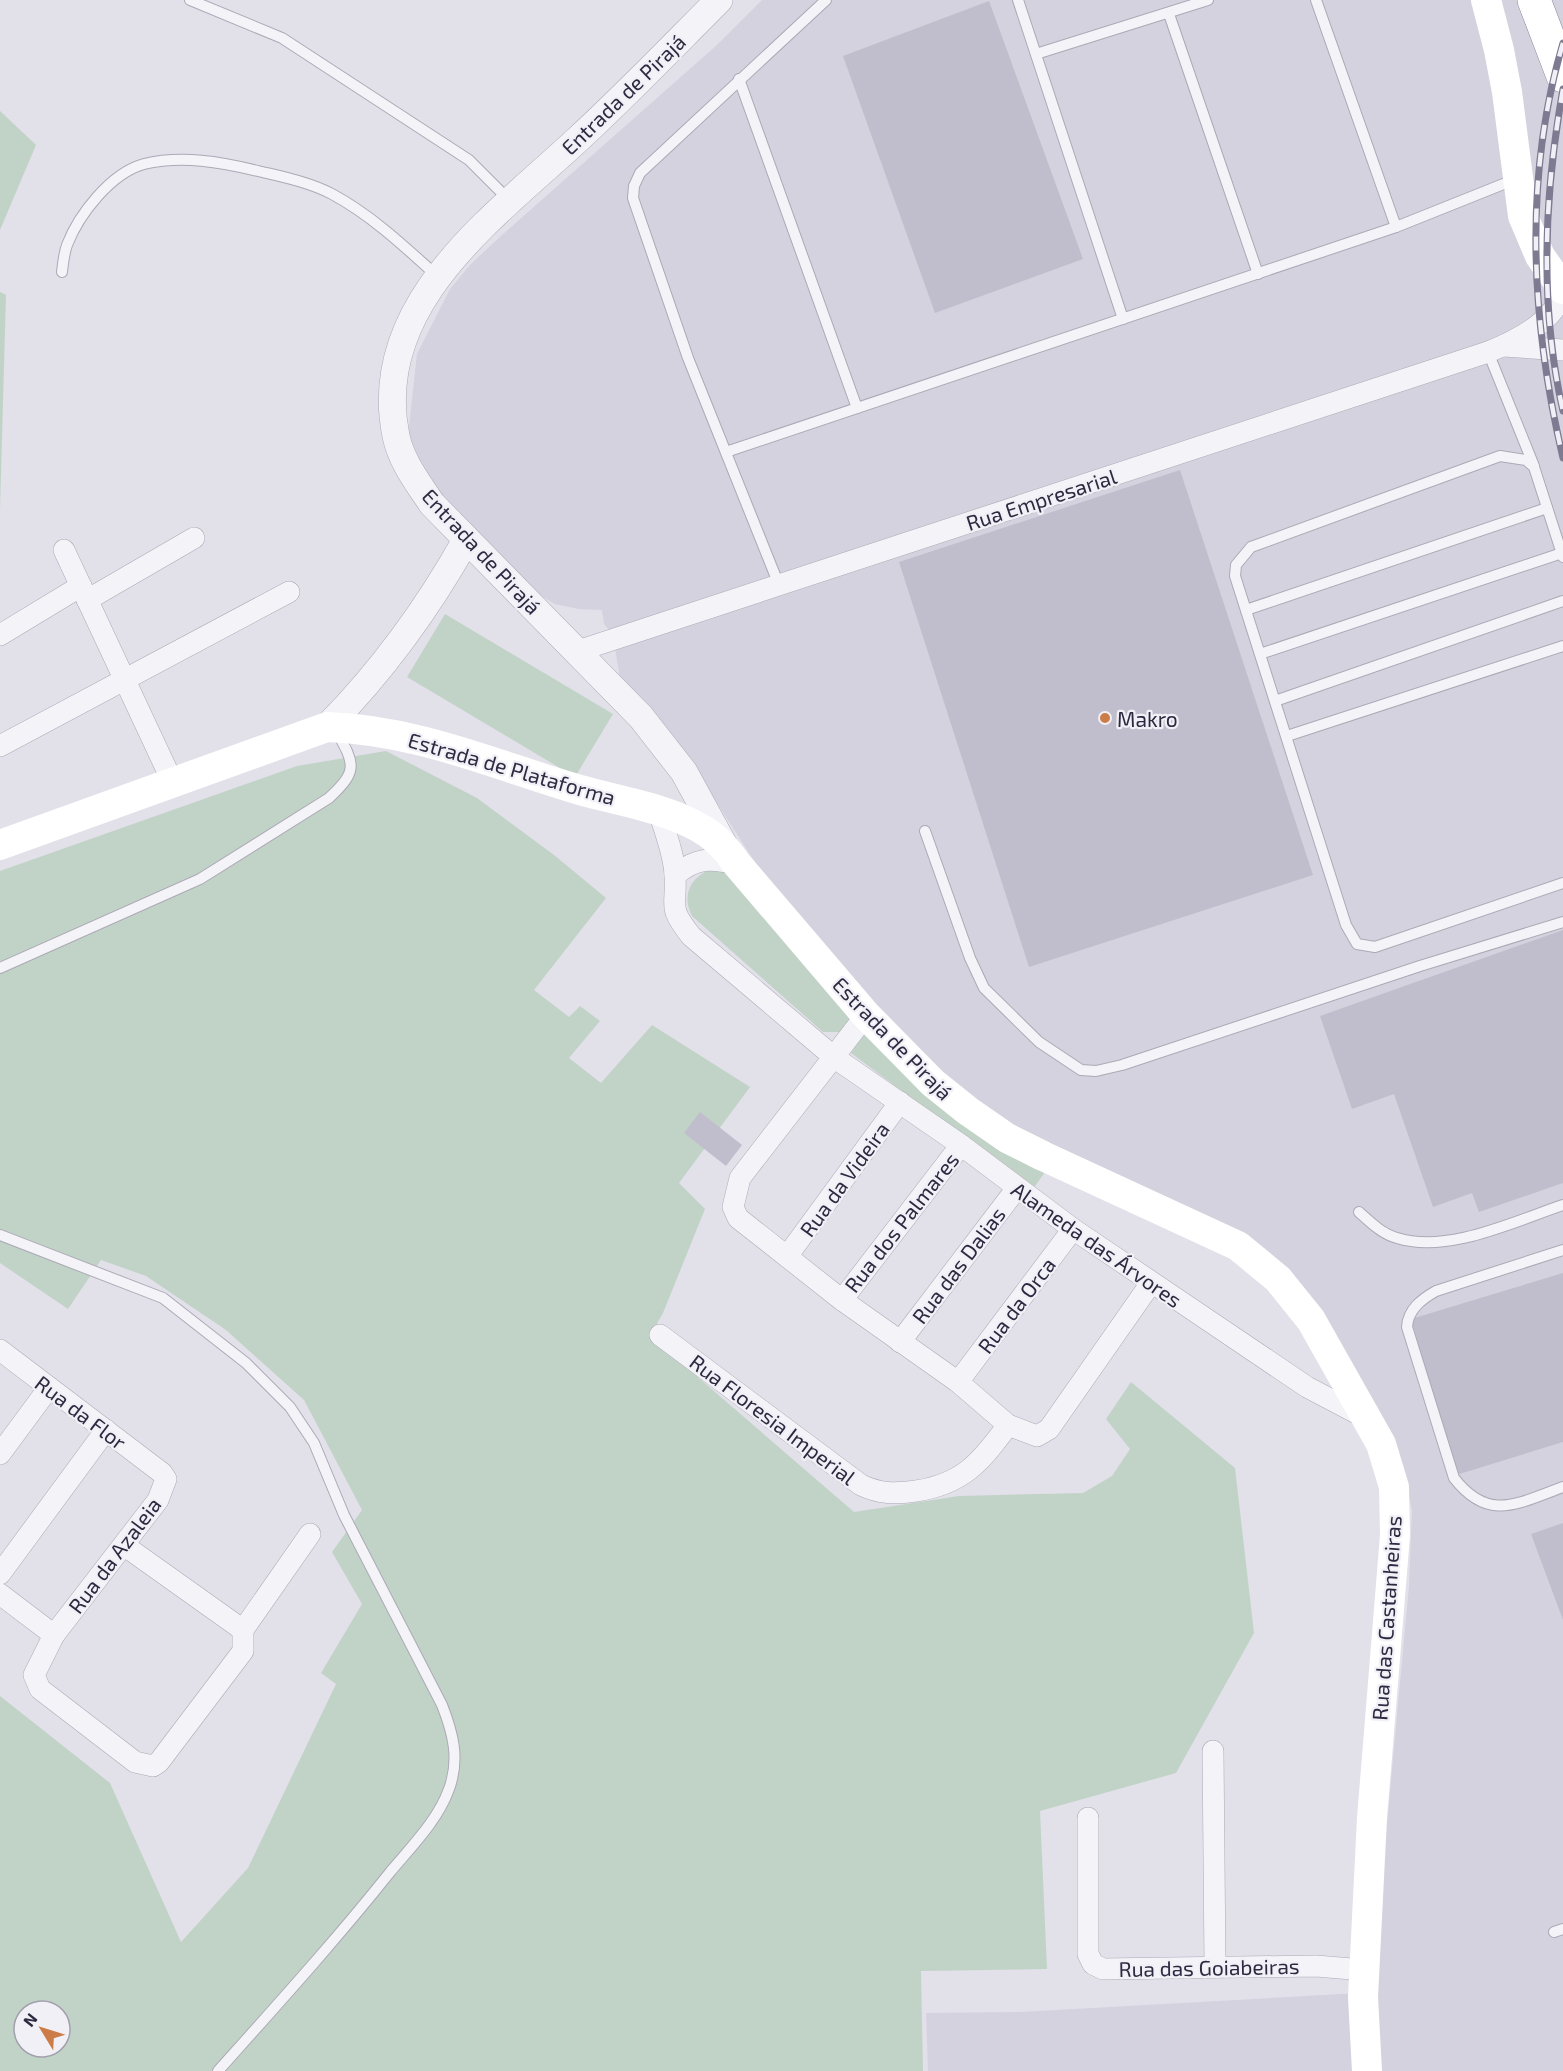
<svg xmlns="http://www.w3.org/2000/svg" width="1563" height="2071" font-family="'Exo 2',sans-serif">
  <style>
    .built { fill: #d4d2de }
    .green { fill: #c1d3c7; fill-rule: evenodd }
    .building { fill: #c0becc }
    .lines { fill: none; stroke-linecap: round; stroke-linejoin: round }
    .service-casing { stroke: #aca9b6; stroke-width: 12 }
    .minor-casing { stroke: #aca9b6; stroke-width: 22 }
    .tertiary-casing { stroke: #aca9b6; stroke-width: 28 }
    .motorway-casing { stroke: #8c889f; stroke-width: 34 }
    .service { stroke: #f4f3f7; stroke-width: 10 }
    .minor { stroke: #f4f3f7; stroke-width: 21 }
    .tertiary { stroke: #f4f3f7; stroke-width: 27 }
    .secondary { stroke: #fff; stroke-width: 30 }
    .motorway { stroke: #fff; stroke-width: 33 }
    .rail-casing { stroke: #7e7a92; stroke-width: 7 }
    .rail { stroke: #f1f0f6; stroke-width: 4.5; stroke-dasharray: 14; stroke-linecap: butt }
    .poi-dot { fill: #cc7d47; stroke: #f1f0f6; stroke-width: 2 }
    .labels { text-anchor: middle; dominant-baseline: central; stroke-width: 4.5; stroke-linejoin: round; paint-order: stroke }
    .street-label { font-size: 21px; fill: #2d2940; stroke: #f1f0f6 }
    .poi-label { font-size: 21px; fill: #2d2940; stroke: #f1f0f6; text-anchor: start }
  </style>
  <rect width="100%" height="100%" fill="#e2e0e9"/>
  <!-- built -->
  <polygon class="built" points="762,0 1563,0 1563,2071 928,2071 926,2013 1020,2012 1378,1992 1383,1867 1409,1586 1412,1510 1403,1472 1300,1291 1005,1128 942,1085 758,867 708,789 621,685 613,635 604,624 602,610 579,609 555,604 534,592 426,480 408,436 417,354 450,289 470,265 502,235 718,44"/>
  <!-- green -->
  <g class="green">
    <polygon points="0,111 36,145 0,230"/>
    <polygon points="0,292 6,295 0,510"/>
    <polygon points="445,614 613,714 575,777 407,677"/>
    <path d="M386,751L477,798L554,855L606,898L534,990L569,1017L580,1006L600,1021L569,1058L601,1083L652,1025L750,1087L679,1183L705,1209L663,1313L650,1336L854,1512L959,1496L1083,1493L1112,1476L1130,1449L1106,1419L1131,1382L1235,1468L1254,1633L1176,1773L1040,1811L1047,1969L921,1971L923,2071H0V1696L110,1783L181,1942L248,1868L336,1684L321,1673L362,1604L332,1552L362,1510L304,1400L226,1330L146,1276L101,1260L68,1309L0,1263V871L297,766ZM24,2011H60V2047H24Z"/>
    <path d="M709,870L727,871L850,1009V1023L841,1032H823L692,916C682,896 689,879 709,870Z"/>
    <polygon points="867,1029 1047,1169 1033,1189 851,1053"/>
  </g>
  <!-- building -->
  <g class="building">
    <polygon points="989,1 1083,259 935,313 843,56"/>
    <polygon points="1180,470 1313,875 1029,967 899,562"/>
    <polygon points="1563,930 1563,1183 1479,1212 1472,1193 1433,1207 1394,1094 1352,1109 1320,1016"/>
    <polygon points="700,1112 742,1145 726,1166 684,1133"/>
    <polygon points="1563,1273 1563,1442 1456,1475 1411,1319"/>
    <polygon points="1563,1523 1563,1620 1531,1534"/>
  </g>
  <g class="lines">
    <!-- service casing -->
    <g class="service-casing">
      <g id="service">
        <polyline points="190,0 282,38 469,160 510,201"/>
        <polyline points="1018,0 1123,319"/>
        <polyline points="1316,0 1396,227"/>
        <polyline points="1169,14 1258,274"/>
        <polyline points="1036,54 1208,0"/>
        <polyline points="739,79 857,408"/>
        <path d="M62,272C63,263 64,253 67,245C79,214 111,173 144,164C182,155 221,162 258,171C283,177 309,182 332,194C371,215 404,246 437,276"/>
        <polyline points="1488,352 1534,466"/>
        <polyline points="726,452 1396,227 1516,179"/>
        <polyline points="1563,557 1534,467 1526,460 1500,456 1251,547 1236,565 1235,576 1346,925 1357,944 1375,947 1563,883"/>
        <polyline points="779,585 688,358 633,198 634,186 640,173 826,0"/>
        <polyline points="1246,610 1547,508"/>
        <polyline points="1260,654 1562,553"/>
        <polyline points="1275,701 1563,601"/>
        <polyline points="1287,736 1563,646"/>
        <polyline points="925,831 970,958 984,988 1039,1042 1081,1070 1096,1071 1122,1065 1420,966 1563,922"/>
        <path d="M0,968L200,879L329,798C358,771 355,765 337,732"/>
        <path d="M1359,1212C1370,1222 1382,1234 1397,1238C1448,1254 1515,1221 1563,1205"/>
        <path d="M0,1235L163,1298L246,1363L290,1407L314,1443L344,1515L442,1705C453,1733 460,1759 449,1789C438,1820 412,1846 391,1871C336,1940 277,2005 218,2071"/>
        <path d="M1563,1250L1436,1291C1422,1299 1408,1309 1407,1327L1454,1478C1489,1523 1518,1503 1563,1487"/>
        <polyline points="1554,1932 1563,1929"/>
      </g>
    </g>
    <!-- minor casing -->
    <g class="minor-casing">
      <g id="minor">
        <polyline points="1504,346 1563,350"/>
        <polyline points="64,550 172,781"/>
        <polyline points="87,600 194,538"/>
        <polyline points="0,635 81,586"/>
        <path d="M578,651L1488,352C1516,341 1553,323 1563,292"/>
        <polyline points="0,746 289,592"/>
        <path d="M659,812C665,832 674,854 675,875C677,909 667,905 691,936L835,1058L961,1145L1073,1229L1307,1387L1366,1418"/>
        <path d="M675,875C697,857 711,858 737,864"/>
        <polyline points="866,1015 740,1178 733,1207 738,1218 842,1300 958,1382 1008,1425 1037,1436 1049,1429 1151,1283"/>
        <polyline points="788,1255 900,1102"/>
        <polyline points="842,1300 961,1145"/>
        <path d="M660,1335L861,1485C880,1494 895,1494 916,1491C963,1484 981,1462 1008,1425"/>
        <polyline points="900,1342 1017,1188"/>
        <polyline points="0,1350 162,1473 166,1479 158,1500 54,1635 34,1675 40,1689 135,1762 153,1766 159,1762 243,1651 243,1630 310,1534"/>
        <polyline points="958,1382 1073,1229"/>
        <polyline points="0,1454 48,1389"/>
        <polyline points="125,1546 243,1630"/>
        <polyline points="0,1574 106,1430"/>
        <polyline points="0,1594 54,1635"/>
        <polyline points="1213,1751 1215,1966"/>
        <polyline points="1088,1818 1088,1954 1093,1964 1103,1969 1316,1966 1364,1970"/>
      </g>
    </g>
    <!-- tertiary casing -->
    <g class="tertiary-casing">
      <g id="tertiary">
        <path d="M719,0C672,47 625,96 576,141C493,218 369,305 396,436C401,461 418,483 432,504L641,717L684,772L725,847"/>
        <path d="M327,727C382,671 428,608 466,540"/>
      </g>
    </g>
    <!-- motorway casing -->
    <g class="motorway-casing">
      <polyline id="motorway" points="1534,0 1563,76"/>
    </g>
    <!-- service -->
    <use href="#service" class="service"/>
    <!-- minor -->
    <use href="#minor" class="minor"/>
    <!-- tertiary -->
    <use href="#tertiary" class="tertiary"/>
    <!-- secondary -->
    <g class="secondary">
      <polyline points="1486,0 1499,50 1507,92 1523,216 1540,256 1563,289"/>
      <path d="M0,845L327,727C418,730 495,765 580,790C619,801 662,807 698,827C715,836 727,849 737,864L866,1015L933,1083L968,1111L1007,1138L1043,1156L1238,1246L1278,1279L1311,1320L1381,1444L1394,1487L1395,1535L1372,1818L1363,1997L1367,2071"/>
    </g>
    <!-- motorway -->
    <use href="#motorway" class="motorway"/>
    <!-- rail casing -->
    <g class="rail-casing">
      <g id="rail">
        <path d="M1563,43C1523,179 1531,322 1563,458"/>
        <path d="M1563,89C1544,195 1539,305 1563,411"/>
      </g>
    </g>
    <!-- rail -->
    <use href="#rail" class="rail"/>
  </g>
  <!-- markers -->
  <circle class="poi-dot" cx="1105" cy="718" r="6"/>
  <g class="labels">
    <!-- street labels -->
    <g class="street-label">
      <text transform="translate(623 94) rotate(-44)">Entrada de Pirajá</text>
      <text transform="translate(1041 499) rotate(-18)">Rua Empresarial</text>
      <text transform="translate(482 551) rotate(47)">Entrada de Pirajá</text>
      <text transform="translate(512 768) rotate(16)">Estrada de Plataforma</text>
      <text transform="translate(893 1038) rotate(46)">Estrada de Pirajá</text>
      <text transform="translate(844 1179) rotate(-54)">Rua da Videira</text>
      <text transform="translate(901 1222) rotate(-52)">Rua dos Palmares</text>
      <text transform="translate(1097 1244) rotate(35)">Alameda das Árvores</text>
      <text transform="translate(958 1265) rotate(-53)">Rua das Dalias</text>
      <text transform="translate(1016 1305) rotate(-53)">Rua da Orca</text>
      <text transform="translate(81 1412) rotate(37)">Rua da Flor</text>
      <text transform="translate(773 1419) rotate(37)">Rua Floresia Imperial</text>
      <text transform="translate(114 1555) rotate(-53)">Rua da Azaleia</text>
      <text transform="translate(1386 1618) rotate(-86)">Rua das Castanheiras</text>
      <text transform="translate(1209 1967) rotate(-1)">Rua das Goiabeiras</text>
    </g>
    <!-- poi labels -->
    <g class="poi-label">
      <text x="1117" y="718">Makro</text>
    </g>
  </g>
  <!-- north arrow -->
  <g transform="translate(42 2029) rotate(308)"><circle r="28" fill="#f1f0f6" stroke="#a3a0ad" stroke-width="1.5"/>
  <path d="M0-4.5L10 22L0 15L-10 22Z" fill="#cc7d47"/>
  <text y="-9" font-size="16" font-weight="bold" text-anchor="middle" fill="#2d2940">N</text>
  </g>
</svg>
